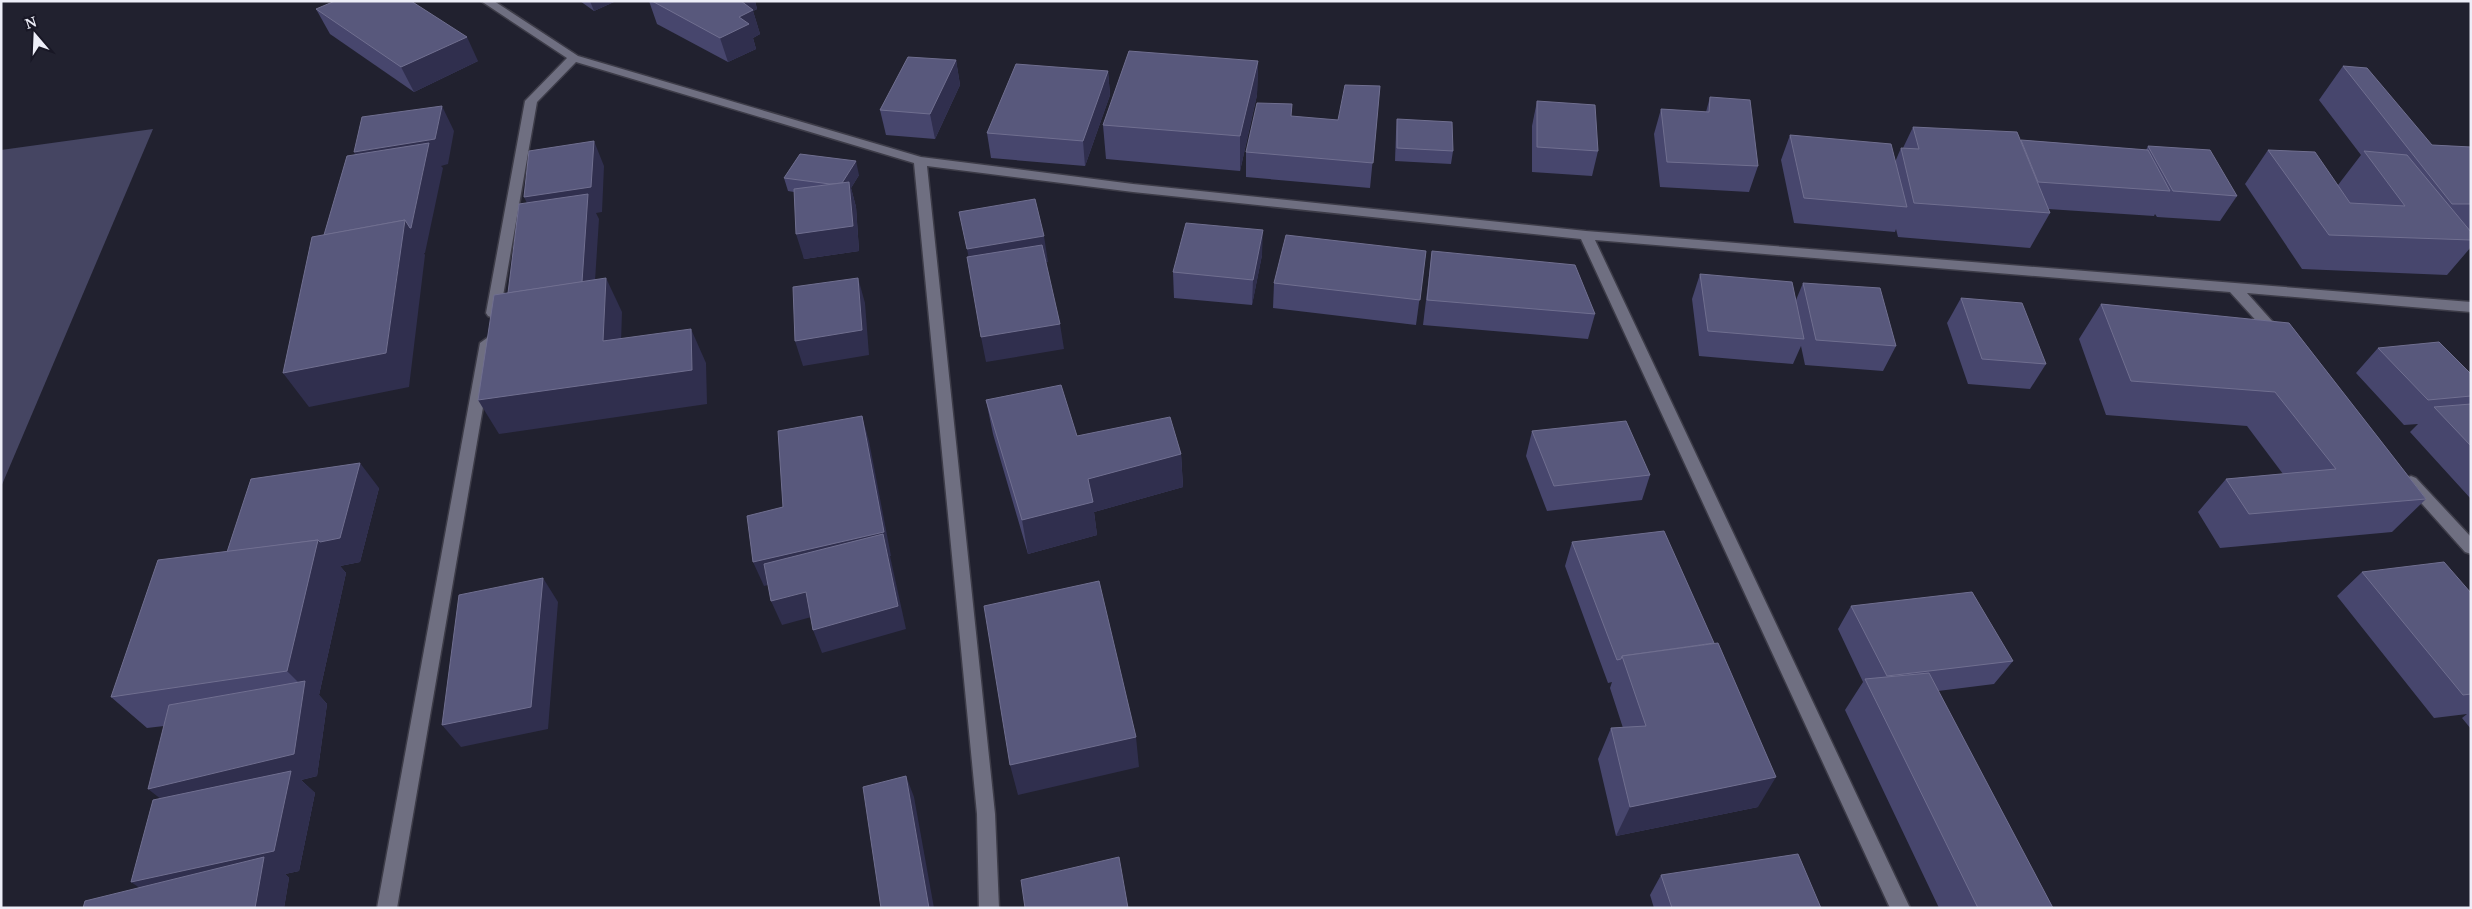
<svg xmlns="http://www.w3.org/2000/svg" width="2472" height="909" font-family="'Noto Serif',serif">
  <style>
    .green { fill: #454562 }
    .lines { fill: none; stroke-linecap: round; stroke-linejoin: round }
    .street-casing { stroke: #3d3c48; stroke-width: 3 }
    .street { fill: #6f6f81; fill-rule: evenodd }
    .wall { fill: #47466d }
    .shaded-wall { fill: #302f4e }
    .building { fill: #58587c; stroke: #706f90 }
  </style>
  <rect width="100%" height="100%" fill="#21212f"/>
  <!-- green -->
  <polygon class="green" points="153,129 1,487 1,150"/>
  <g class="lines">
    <!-- street casing -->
    <g class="street-casing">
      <g id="street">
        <polygon points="481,1 494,1 578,56 921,157 1133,184 1586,231 2471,302 2471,312 2247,293 2281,331 2283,334 2281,337 2271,337 2230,292 1595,240 1910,908 1890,908 1581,239 1133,192 927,166 995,814 999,908 979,908 977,814 914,163 576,62 537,102 500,313 493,318 488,316 486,313 525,101 567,58"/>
        <polygon points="487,338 494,343 397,908 377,908 480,343"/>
        <polygon points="2411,476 2416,478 2471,537 2471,554 2465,552 2406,486 2403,482 2406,478"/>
      </g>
    </g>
    <!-- street -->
    <use href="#street" class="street"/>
  </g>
  <!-- wall -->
  <g class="wall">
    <polygon points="580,1 616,1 594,11"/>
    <polygon points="649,1 755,1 757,9 753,11 760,34 753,38 756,49 728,62 657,24"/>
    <polygon points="316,9 478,61 414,92 330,34"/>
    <polygon points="956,60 960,85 935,139 886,135 880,110"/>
    <polygon points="1258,61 1257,95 1240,171 1106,159 1103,125"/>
    <polygon points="2343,66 2432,145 2470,147 2471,145 2471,247 2447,275 2302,269 2245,184 2268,150 2338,185 2361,155 2319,100"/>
    <polygon points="1108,71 1110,95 1085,166 991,158 987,133"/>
    <polygon points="1380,86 1370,188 1246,177 1246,152 1292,117 1338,120"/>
    <polygon points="1710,97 1758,166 1749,192 1660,187 1654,134 1661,109 1706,112"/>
    <polygon points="1537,101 1598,151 1592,176 1532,172 1532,126"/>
    <polygon points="1397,119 1453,151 1451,164 1395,161 1396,132"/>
    <polygon points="1913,127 2021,140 2146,150 2148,146 2237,196 2220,221 2157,217 2155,214 2154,216 2048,209 2050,213 2030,248 1898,237 1896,229 1895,232 1794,223 1781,160 1790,135 1895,162 1901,148 1903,148"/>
    <polygon points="859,175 851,188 856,207 859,251 804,259 794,192 788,191 784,178"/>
    <polygon points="1426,251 1416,325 1273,308 1274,283"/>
    <polygon points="1432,251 1595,314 1588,339 1423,325"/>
    <polygon points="1262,255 1252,305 1174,298 1173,272"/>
    <polygon points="1700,274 1796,300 1803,283 1896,346 1883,371 1805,365 1801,346 1793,364 1699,356 1692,299"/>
    <polygon points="1961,298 2046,364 2030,389 1968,384 1947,323"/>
    <polygon points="2101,304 2289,323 2426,499 2392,532 2220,548 2198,512 2226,479 2283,474 2247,426 2106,415 2079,339"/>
    <polygon points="2378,348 2471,374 2471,499 2410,432 2418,424 2404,425 2356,373"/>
    <polygon points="986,400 1077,436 1181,454 1183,487 1094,512 1097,535 1028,554 993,434"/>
    <polygon points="1532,431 1650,475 1642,500 1547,511 1526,456"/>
    <polygon points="379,488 360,562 340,566 346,573 319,695 327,704 317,776 301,780 315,793 299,871 285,874 289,878 284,908 83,908 139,888 161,799 164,726 147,728 111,697 227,552"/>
    <polygon points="1572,542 1758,807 1616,836 1598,759 1611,728 1623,728 1610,688 1612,682 1608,683 1565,566"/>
    <polygon points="2362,572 2471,593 2471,729 2462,718 2467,714 2434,718 2337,596"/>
    <polygon points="1851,606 2013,661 1994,684 1938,691 2053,908 1939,908 1845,710 1863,682 1838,629"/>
    <polygon points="1661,875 1821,908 1654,908 1650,895"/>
  </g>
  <!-- shaded-wall -->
  <g class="shaded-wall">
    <polygon points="590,1 616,1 594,11"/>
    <polygon points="734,1 755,1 757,9 753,11 760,34 753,38 756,49 728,62 720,38"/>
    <polygon points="467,37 478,61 414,92 401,67"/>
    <polygon points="956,60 960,85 935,139 930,114"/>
    <polygon points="1258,61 1257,95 1240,171 1240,136"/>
    <polygon points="1108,71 1110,95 1085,166 1083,141"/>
    <polygon points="442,106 454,131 448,164 441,166 443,168 425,253 424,253 425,255 409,387 309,407 283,373 386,353 400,258 338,269 321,243 404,229 405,220 410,228 411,228 424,168 368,177 354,152 435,139"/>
    <polygon points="594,141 604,166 602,212 596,213 599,219 593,312 536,222 524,197"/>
    <polygon points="856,161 859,175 851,188 856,207 859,251 804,259 796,234 840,186"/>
    <polygon points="1263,230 1262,255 1252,305 1253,280"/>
    <polygon points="1044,236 1048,262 972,274 967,249"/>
    <polygon points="606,278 622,312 620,375 603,341"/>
    <polygon points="858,278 865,303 869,355 803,366 795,341"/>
    <polygon points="1060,324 1064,349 986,362 981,337"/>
    <polygon points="691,329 706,363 707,404 499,434 478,400"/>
    <polygon points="862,416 869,441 891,556 890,556 906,629 822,653 813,630 888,557 764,586 753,562"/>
    <polygon points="1181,454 1183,487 1094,512 1097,535 1028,554 1022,520 1088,479"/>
    <polygon points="360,463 379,488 360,562 340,566 346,573 319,695 327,704 317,776 301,780 315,793 299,871 285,874 289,878 284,908 255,908 160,902 131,882 175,810 148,789 304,688 287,671 318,540"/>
    <polygon points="543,578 558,602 548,729 461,747 442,725"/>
    <polygon points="806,592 815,616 782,625 771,601"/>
    <polygon points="1136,737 1139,767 1018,795 1010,765"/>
    <polygon points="906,776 914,797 934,908 929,908"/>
    <polygon points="1776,777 1758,807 1616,836 1630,807"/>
  </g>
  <!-- building -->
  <g class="building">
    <polygon points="335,1 411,1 467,37 401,67 316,9"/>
    <polygon points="652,1 741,1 753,10 739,17 749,24 720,38"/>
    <polygon points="1129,51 1258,61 1240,136 1103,125"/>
    <polygon points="908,57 956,60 930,114 880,110"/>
    <polygon points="1016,64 1108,71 1083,141 987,133"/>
    <polygon points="2343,66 2367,68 2432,145 2471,147 2471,204 2452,204"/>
    <polygon points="1345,85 1380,86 1373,163 1246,152 1257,103 1292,104 1291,116 1338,120"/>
    <polygon points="1710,97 1750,100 1758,166 1667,162 1661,109 1709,112"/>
    <polygon points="1537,101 1595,105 1598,151 1537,147"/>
    <polygon points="442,106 435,139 354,152 362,117"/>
    <polygon points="1397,119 1452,122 1453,151 1397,148"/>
    <polygon points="1913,127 2017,132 2050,213 1914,203 1901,148 1919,149"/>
    <polygon points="1790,135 1891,144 1907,207 1804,198"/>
    <polygon points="2021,140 2148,150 2170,191 2038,182"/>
    <polygon points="594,141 591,187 524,197 529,151"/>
    <polygon points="429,143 411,228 410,228 405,220 324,235 347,156"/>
    <polygon points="2148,146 2210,150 2237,196 2173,191"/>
    <polygon points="2268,150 2315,152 2350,203 2405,206 2364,151 2407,155 2471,232 2471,240 2329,235"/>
    <polygon points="800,154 856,161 842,183 830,184 784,178"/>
    <polygon points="849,182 853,226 796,234 794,189"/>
    <polygon points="588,194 582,282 508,293 519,204"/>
    <polygon points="1035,199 1044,236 967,249 959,212"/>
    <polygon points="405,220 386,353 283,373 312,237"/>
    <polygon points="1186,223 1263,230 1253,280 1173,272"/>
    <polygon points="1286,235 1426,251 1420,300 1274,283"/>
    <polygon points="1042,245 1060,324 981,337 967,257"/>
    <polygon points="1432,251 1575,265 1595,314 1427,300"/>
    <polygon points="1700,274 1792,282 1804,339 1708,331"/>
    <polygon points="606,278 603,341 691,329 692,370 478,400 494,295"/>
    <polygon points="858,278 862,330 795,341 793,287"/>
    <polygon points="1803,283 1880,288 1896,346 1816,340"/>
    <polygon points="1961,298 2022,303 2046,364 1982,359"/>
    <polygon points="2101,304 2289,323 2426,499 2249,514 2226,479 2336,469 2275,392 2131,381"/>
    <polygon points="2439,342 2471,374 2471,396 2428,400 2378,348"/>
    <polygon points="1061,385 1077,436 1170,417 1181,454 1088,479 1093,502 1022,520 986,400"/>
    <polygon points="2471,404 2471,446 2434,407"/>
    <polygon points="862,416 884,532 753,562 747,516 783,507 778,431"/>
    <polygon points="1626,421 1650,475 1554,486 1532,431"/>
    <polygon points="360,463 340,538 320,542 318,540 227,552 251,479"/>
    <polygon points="1664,531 1714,643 1622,656 1621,659 1617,660 1572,542"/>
    <polygon points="883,534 898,606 813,630 806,592 771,601 764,564"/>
    <polygon points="318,540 287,671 111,697 158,560"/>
    <polygon points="2444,562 2471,593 2471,694 2463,695 2362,572"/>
    <polygon points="543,578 531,707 442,725 459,595"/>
    <polygon points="1099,581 1136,737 1010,765 984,606"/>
    <polygon points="1972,592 2013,661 1887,676 1851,606"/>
    <polygon points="1718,643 1776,777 1630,807 1611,728 1646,726 1622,656"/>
    <polygon points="1929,673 2053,908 1978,908 1865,679"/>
    <polygon points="305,681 294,754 148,789 169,705"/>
    <polygon points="291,771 274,851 131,882 153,800"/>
    <polygon points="906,776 929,908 881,908 863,787"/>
    <polygon points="1798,854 1821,908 1672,908 1661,875"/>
    <polygon points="264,857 255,908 83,908 85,901"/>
    <polygon points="1119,857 1128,908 1025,908 1021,880"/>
  </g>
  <!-- border -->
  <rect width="2472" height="909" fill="none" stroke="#edeef8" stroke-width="5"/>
  <!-- north arrow -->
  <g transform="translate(35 35) rotate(341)" stroke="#181725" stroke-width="4" paint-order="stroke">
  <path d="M0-4L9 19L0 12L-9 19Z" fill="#edeef8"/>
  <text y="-8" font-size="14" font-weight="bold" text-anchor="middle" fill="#edeef8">N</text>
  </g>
</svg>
